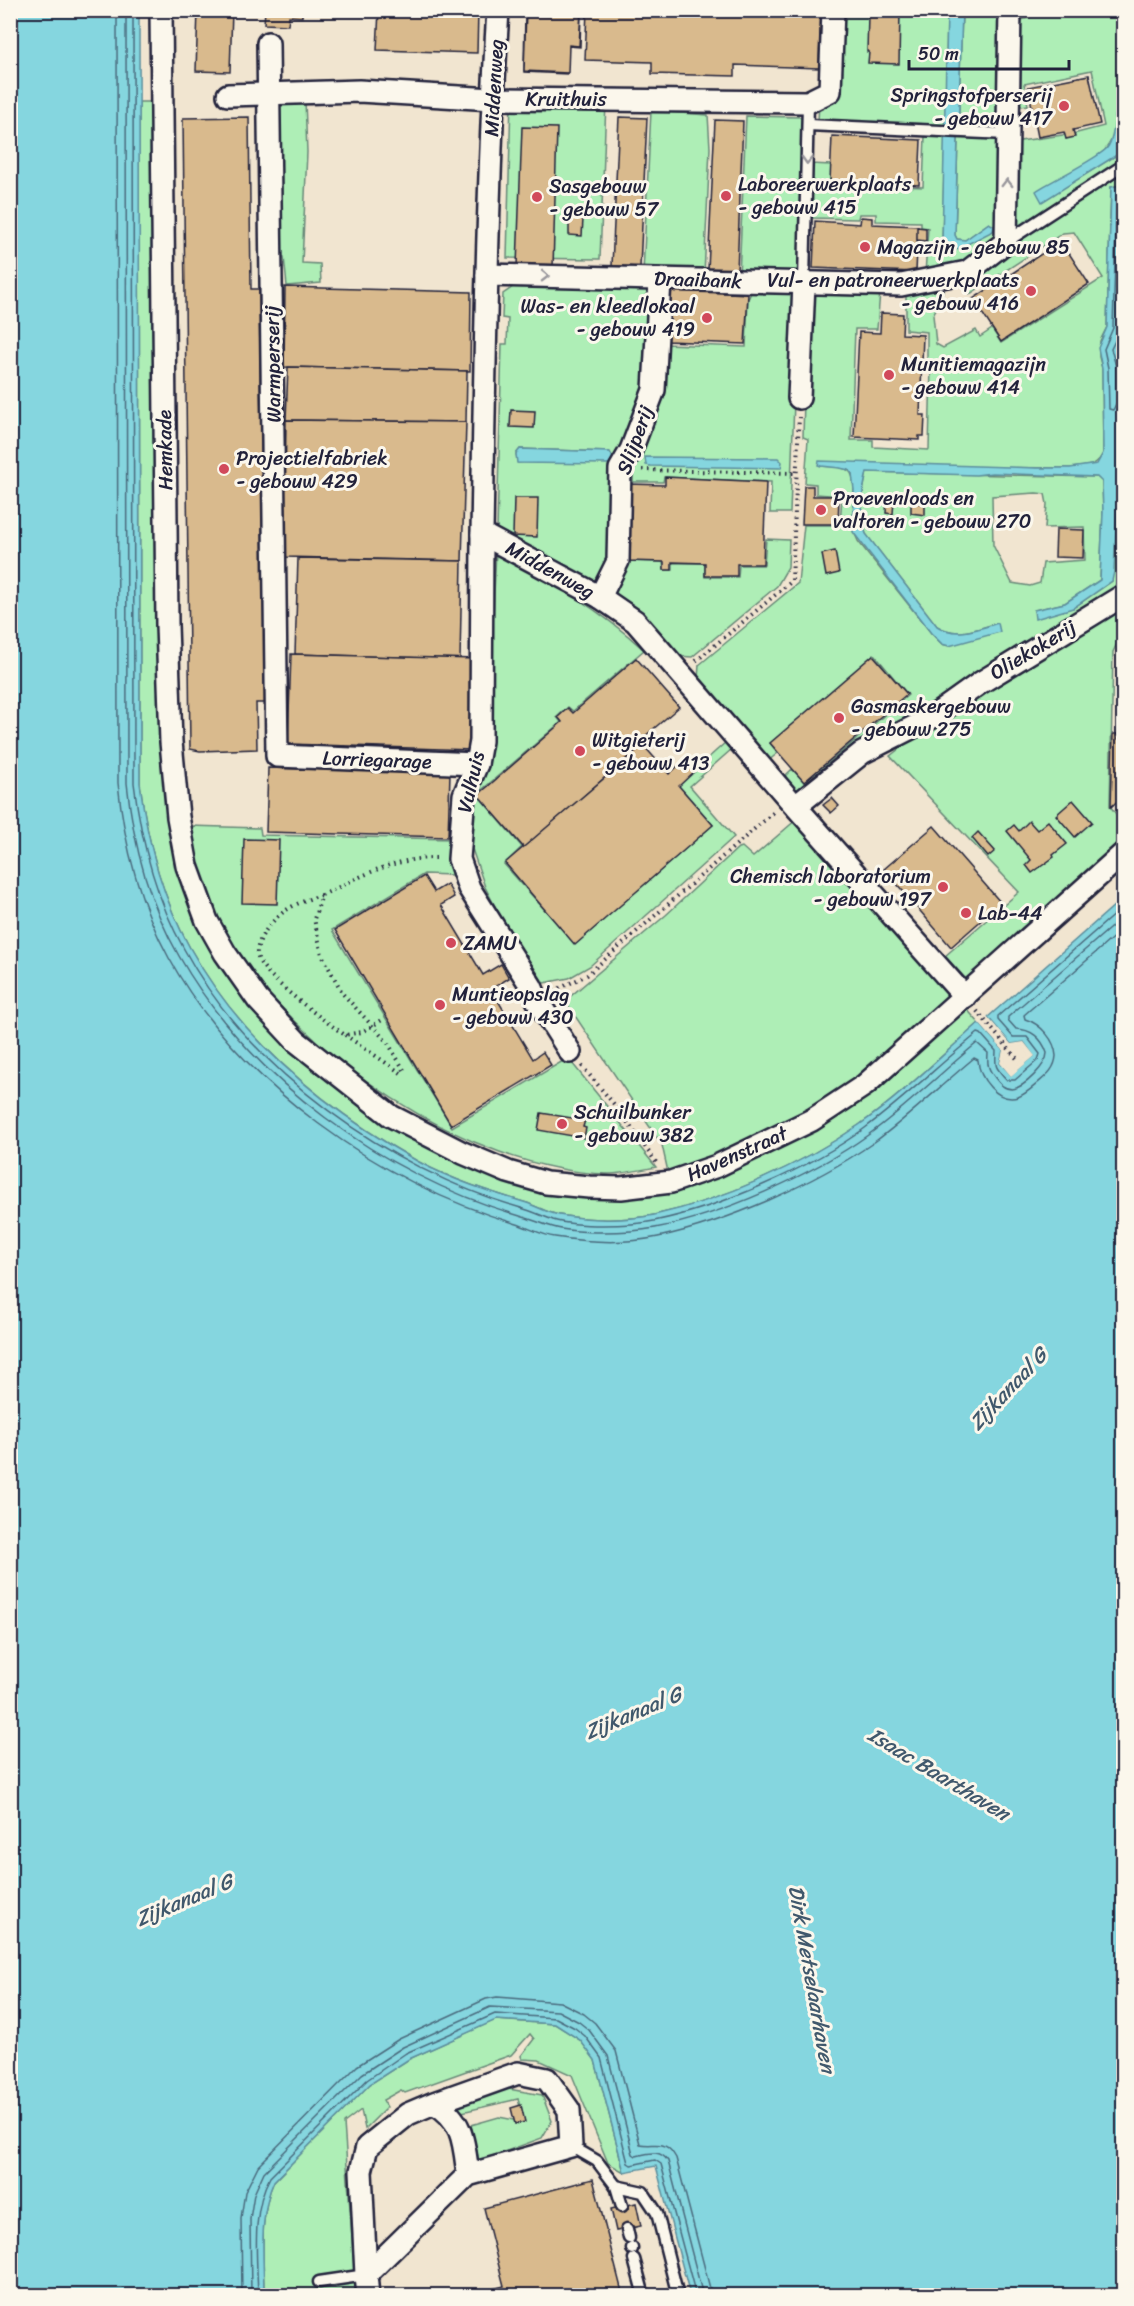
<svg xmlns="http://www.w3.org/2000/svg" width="1134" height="2306" font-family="Sriracha,sans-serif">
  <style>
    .green { fill: #aeeeb6; stroke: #688878; stroke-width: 1.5; fill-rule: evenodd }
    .water { fill: #85d6df; stroke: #5d8e9d; stroke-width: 1.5 }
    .pier { fill: #f1e5d0 }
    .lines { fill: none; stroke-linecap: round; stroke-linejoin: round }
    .shore { stroke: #4a6a7d; stroke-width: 1.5 }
    .building { fill: #d9ba8d; stroke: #22223b; stroke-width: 1.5 }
    .lane-casing { stroke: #22223b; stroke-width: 15 }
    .street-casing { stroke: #22223b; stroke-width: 26 }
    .path { stroke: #22223b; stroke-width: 4; stroke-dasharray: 1.5 4.5; stroke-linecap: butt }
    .lane { stroke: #fbf7ec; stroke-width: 10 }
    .street { stroke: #fbf7ec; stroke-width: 21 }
    .oneway { stroke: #99979c }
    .poi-dot { fill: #d1495b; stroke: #fbf7ec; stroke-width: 2 }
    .labels { text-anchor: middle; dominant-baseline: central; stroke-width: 6; stroke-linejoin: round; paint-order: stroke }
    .street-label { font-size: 20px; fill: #22223b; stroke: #fbf7ec }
    .poi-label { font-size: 20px; fill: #22223b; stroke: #fbf7ec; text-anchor: start }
    .water-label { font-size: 21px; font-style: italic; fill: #40586c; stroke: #fbf7ec }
  </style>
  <rect width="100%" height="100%" fill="#f1e5d0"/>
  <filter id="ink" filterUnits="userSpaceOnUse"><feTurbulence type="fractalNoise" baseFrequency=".0167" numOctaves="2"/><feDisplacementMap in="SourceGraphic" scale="12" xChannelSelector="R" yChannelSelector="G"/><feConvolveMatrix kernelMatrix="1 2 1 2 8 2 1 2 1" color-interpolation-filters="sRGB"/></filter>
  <g filter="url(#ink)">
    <!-- green -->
    <g class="green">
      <polygon points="842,11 947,11 945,135 818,122 819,102 839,98"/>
      <polygon points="962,11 1006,11 1000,241 966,266 925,274 928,228 921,227 921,222 876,221 876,214 859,214 858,219 810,218 811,164 831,165 831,183 923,187 925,136 945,137 942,244 944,249 950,253 989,223 965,240 957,239 955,235"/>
      <polygon points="1049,11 1117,11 1116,119 1113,138 1105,150 1042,201 1123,151 1123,162 1011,235 1013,142 1077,133 1104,126 1092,70 1024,84 1028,105 1014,107 1015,22"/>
      <polygon points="511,98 606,102 600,259 507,258"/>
      <polygon points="287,100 305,100 307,152 302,263 320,264 321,283 287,286 284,257 277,256 276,107"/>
      <path d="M139,102H158L171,794L212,945L388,1116L593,1194L774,1144L964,1006L979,1023C940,1057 902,1095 859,1125C801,1165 724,1200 654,1215C625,1221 589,1220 559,1215C548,1213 538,1207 527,1203C490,1192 452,1180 417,1161C327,1110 241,1040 190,948C161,896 147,841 140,783Z"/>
      <polygon points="651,111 708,115 710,148 704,275 643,273"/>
      <polygon points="746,116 804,117 798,278 739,276"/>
      <path d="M1123,170V185L1111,187L1107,327L1100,341L1099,357L1102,368L1103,453C1097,468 1084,466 1070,468L821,466C829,467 843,466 849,471C858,477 852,516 853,527C853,532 856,536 858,541L931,633L942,644L949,646L997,623C977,629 956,638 937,626L866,534C858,512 862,494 867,472L1097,477L1102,481L1103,512L1100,580L1065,603L1034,610L1073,608L1112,581L1123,352V590L924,714L871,735L809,790L793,789L783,778L792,769L805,783L908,695L874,654L770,743L778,753L768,761L698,679L699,665L798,583L804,525H840L842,496L816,494V484L805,483L808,439L803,437L807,290L880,292L877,329H855L851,440H873V447L929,450L931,366L927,365V332L906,330V292L940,287L943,288L942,297L933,315L936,344L943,348L976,330L980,337L992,329L1001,343L1103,278L1074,232L1063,233L970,294L962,283L1015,240ZM1036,493L1045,494L1047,504L1045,528L1084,527L1085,560L1043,563L1040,583L1030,586L1012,583L993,545L992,496Z"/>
      <path d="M519,283L653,287L648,389L621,447L611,563L597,587L497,529L502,344H507L508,319L502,318L503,294ZM520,449L610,452L518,463L516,454Z"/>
      <polygon points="753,289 798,290 790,513 770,513 771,482 664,477 663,482 633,482 634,457 664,344 746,347 748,299"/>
      <polygon points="766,539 789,540 788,567 777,586 692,657 677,656 638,610 611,595 623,561 663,562 664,570 673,570 673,563 705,563 705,577 738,577 739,565 764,565"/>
      <path d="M496,551C548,579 600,609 644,650L573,711L568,707L557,717L561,722L477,794L522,847L504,864L575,944L713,825L678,785L726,742L732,749L690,786L734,837L590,966L569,978L539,984L526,966L485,887L472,849L475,795L487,743Z"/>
      <polygon points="1123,602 1123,631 1113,652 1110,806 1123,823 1123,846 967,980 945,956 1019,892 890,756 944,714"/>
      <polygon points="797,819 951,999 867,1074 813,1109 730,1152 668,1172 662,1145 565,1001 666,915 738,848 742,847 753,857"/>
      <path d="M189,826L260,828L261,835L453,839V875L424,874L332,930L452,1127L568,1058L656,1167C640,1170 623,1174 607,1174C468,1170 298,1054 227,937C207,903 198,864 189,826Z"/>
      <path d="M495,2020L555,2024L580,2040L595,2060L624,2172L608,2163L572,2075L539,2060L522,2059L521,2056L534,2039L530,2034L511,2055L405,2093L401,2090L383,2100L387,2107L365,2129L361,2110L344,2123L356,2295L264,2296C264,2258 258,2216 274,2181L370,2084L409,2059Z"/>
      <polygon points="503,2088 542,2095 552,2121 542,2138 479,2161 471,2125 499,2117 524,2122 518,2099 462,2112 449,2106"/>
    </g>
    <!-- water -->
    <g class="water">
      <path d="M11,11H139L140,783C147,841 161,896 190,948C241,1040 327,1110 417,1161C452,1180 490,1192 527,1203C538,1207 548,1213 559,1215C588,1220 625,1221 654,1215C723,1200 801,1165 859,1125C902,1095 940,1057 979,1023L1003,1050L1000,1063L1011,1075L1034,1056L1024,1042L1011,1044L988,1017L1123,898V2295H690L656,2166L624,2172L595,2060L580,2040L555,2024L496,2020L409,2059L370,2084L274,2181C258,2216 264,2258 264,2295L11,2296Z"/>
      <polygon points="947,11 962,11 955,235 957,239 965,240 989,223 994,226 993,231 950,253 942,244"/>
      <path d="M1117,11H1124L1123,151L1042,202L1036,191C1051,181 1097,159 1107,148C1121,133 1117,36 1117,11Z"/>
      <path d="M1123,185L1124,352L1114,572L1112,581L1073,608L1035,619L1034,610L1065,603L1100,580L1103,512L1102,482L1097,477L992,473L976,475L867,472C862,494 858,512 866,534L937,626C956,638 978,629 998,623L1000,632L949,646L942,644L931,633L853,532L854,490L852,473L849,470L840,468L821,466L818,465L819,461L1037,468H1070L1097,464L1103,453L1102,369L1098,348L1107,327L1111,187Z"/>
      <polygon points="520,449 610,452 613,458 609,464 517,463 516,454"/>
      <polygon points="645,457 778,458 782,462 781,468 650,466 646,465"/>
    </g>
    <!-- pier -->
    <polygon class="pier" points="986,1015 1011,1044 1024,1042 1035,1056 1011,1076 1000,1063 1003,1050 977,1021 981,1021 1006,1048 1004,1062 1011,1072 1030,1055 1022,1045 1009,1047 985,1019"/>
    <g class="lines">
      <!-- shore -->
      <g class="shore">
        <path d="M117,10L118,783C124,845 139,903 169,958C238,1084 381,1184 517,1224C529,1228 542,1235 555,1237C587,1242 625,1244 658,1237C728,1222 814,1184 873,1143C909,1117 940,1086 974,1058L978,1060C979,1078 997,1103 1018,1097C1026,1094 1032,1088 1038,1083C1047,1075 1055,1069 1056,1056C1055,1040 1041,1024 1025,1019L1024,1015L1124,928"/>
        <path d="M126,10L127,783C133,844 148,902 179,956C250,1081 384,1175 520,1216C531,1219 542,1224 553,1227C578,1234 628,1233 655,1228C720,1216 814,1174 868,1135C907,1107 940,1073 977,1043L988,1053C987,1065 988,1069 996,1079C1000,1084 1004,1089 1012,1089C1024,1088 1047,1065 1047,1053C1042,1038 1031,1029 1016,1029L1008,1020V1017L1124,916"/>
        <path d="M133,10L134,783C141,842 155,897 184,949C250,1072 390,1170 521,1208C532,1211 542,1216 553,1220C577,1227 629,1226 654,1221C719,1208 813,1167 865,1128C905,1098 940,1064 978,1033L981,1034L996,1051C995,1067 995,1067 1007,1080H1015L1038,1060L1040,1054L1027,1037H1013L998,1020V1016L1124,906"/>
        <polyline points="1123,10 1122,118 1117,143 1119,146 1124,146"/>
        <polyline points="1124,191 1117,194 1113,328 1104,349 1108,368 1109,409 1113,410 1117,402 1124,401"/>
        <polyline points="1124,229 1121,328 1111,349 1116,366 1116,391 1124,393"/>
        <path d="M242,2296L241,2218L245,2192L258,2166L357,2066L399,2039L486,1999L497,1997L560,2002L584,2014L595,2023L616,2051L640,2144C656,2147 665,2138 676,2158L712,2296"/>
        <path d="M251,2296L250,2219L254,2194L264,2172L362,2074L403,2047L490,2007L558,2011L579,2022L589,2030L608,2056L633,2154L636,2156C649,2153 660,2149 668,2161L703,2296"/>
        <path d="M258,2296C257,2257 251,2211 270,2177L367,2080L406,2053L495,2014L556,2018L575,2028L585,2036L601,2058L628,2163L631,2165L655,2160L661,2164L696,2296"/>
      </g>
    </g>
    <!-- building -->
    <g class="building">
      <polygon points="198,10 232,10 230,72 196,71"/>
      <polygon points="265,10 302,10 302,17 289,16 288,25 264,24"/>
      <polygon points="379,10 478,10 477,53 377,50"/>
      <polygon points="525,10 581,10 580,47 568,46 567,74 524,72"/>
      <polygon points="526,10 581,10 579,46 569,45 568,73 524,71"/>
      <polygon points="587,10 821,10 819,68 735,65 735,76 652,74 652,62 585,60"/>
      <polygon points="871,10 900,10 899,64 868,63 869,52 867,52 868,15 871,15"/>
      <polygon points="1089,75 1100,124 1073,130 1075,137 1066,139 1064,132 1038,137 1028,87"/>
      <polygon points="249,117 251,289 259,289 265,703 256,703 257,749 200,751 190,749 183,118"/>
      <polygon points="619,117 647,118 640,267 612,266"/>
      <polygon points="715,120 743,121 737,271 708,270"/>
      <polygon points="522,127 557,128 553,267 517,266"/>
      <polygon points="832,136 921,140 919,185 830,181"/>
      <polygon points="861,217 872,218 872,224 918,226 916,272 813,268 815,221 860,224"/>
      <polygon points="569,218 583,219 582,236 569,235"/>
      <polygon points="917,227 926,228 926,241 917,240"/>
      <polygon points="1061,241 1089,284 1001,342 973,299"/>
      <polygon points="285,287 471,292 470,371 284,367"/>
      <polygon points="668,290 748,294 745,344 666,341"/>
      <polygon points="881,313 903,314 902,334 923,335 920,415 925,415 924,436 919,436 919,440 854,437 859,332 880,333"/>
      <polygon points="288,367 467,371 466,422 286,420"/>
      <polygon points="511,410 535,411 534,428 510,427"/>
      <polygon points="286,420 466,422 462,561 284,557"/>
      <polygon points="665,477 766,482 763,564 737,564 737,576 705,576 705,563 672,562 672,570 664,570 664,562 626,561 628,484 665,485"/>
      <polygon points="804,486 813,486 813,496 839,496 838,524 802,524"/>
      <polygon points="514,498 538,498 537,537 513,536"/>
      <polygon points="887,499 894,500 893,514 886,513"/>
      <polygon points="915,503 925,504 925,515 911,513 911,504"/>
      <polygon points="1056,529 1084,530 1083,558 1055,557"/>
      <polygon points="835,551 839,573 826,576 822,554"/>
      <polygon points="298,558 462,561 460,659 295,654"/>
      <polygon points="291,654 476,659 473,750 288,744"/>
      <polygon points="873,655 907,694 804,782 770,743"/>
      <polygon points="636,658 679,707 630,749 633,753 524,848 478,795 562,722 558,717 568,708 573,713"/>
      <polygon points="1113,734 1118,734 1118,739 1124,739 1124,795 1111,807"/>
      <polygon points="643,745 669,774 685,760 695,771 679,786 713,825 575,945 505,863"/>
      <polygon points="268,768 450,773 448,837 266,832"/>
      <polygon points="832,798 839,806 831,813 823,805"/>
      <polygon points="1073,800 1092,822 1075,837 1056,815"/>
      <polygon points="1029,821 1037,830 1048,821 1067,844 1053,855 1054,857 1032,873 1026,865 1031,860 1007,831 1014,825 1019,831"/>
      <polygon points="934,826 1001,903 951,947 884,869"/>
      <polygon points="978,832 995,851 988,857 972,838"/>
      <polygon points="244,839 279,840 277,904 242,903"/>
      <polygon points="424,876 434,892 447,884 451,891 454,897 441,905 483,975 501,964 509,978 491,989 533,1059 543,1052 551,1065 451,1125 335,930"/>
      <polygon points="541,1113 585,1120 583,1127 586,1128 584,1138 538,1130"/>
      <polygon points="521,2105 525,2122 515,2124 511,2108"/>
      <polygon points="593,2179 623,2296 466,2296 504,2286 484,2208"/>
      <polygon points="636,2203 641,2226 616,2231 611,2209"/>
    </g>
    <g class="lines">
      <!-- lane casing -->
      <g class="lane-casing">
        <g id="lane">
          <polyline points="808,125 1007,134"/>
          <polyline points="1006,242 1124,165"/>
          <polyline points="804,283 808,102"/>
          <polyline points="571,2146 597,2161 616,2186"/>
          <polyline points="622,2206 616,2186 643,2192 657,2213 678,2296"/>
          <polyline points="627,2229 629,2238"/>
          <polyline points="632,2248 632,2249"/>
          <polyline points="634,2259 644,2296"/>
          <polyline points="319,2282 366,2275"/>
        </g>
      </g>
      <!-- street casing -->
      <g class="street-casing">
        <g id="street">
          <polyline points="161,10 167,625 171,742 178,817 187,866 207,921 225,953 258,1000 296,1041 391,1116 463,1153 508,1172 546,1183 589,1187 621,1188 671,1182 717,1166 812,1120 865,1085 1124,853"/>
          <path d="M498,10C487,185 485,359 482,534L600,597L635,621L789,799L965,997"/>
          <polyline points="268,43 277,756 477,764"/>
          <polyline points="228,95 359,91 493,99 808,102 830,91 833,10"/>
          <polyline points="487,275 901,285 967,272 1006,242 1010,10"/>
          <polyline points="799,398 804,283"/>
          <polyline points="482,534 481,741 477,764 464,795 459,859 469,888 531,986 537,1000 570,1052"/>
          <polyline points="600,597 618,561 620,469 631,450 654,390 660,280"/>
          <polyline points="796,806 862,753 931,718 980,683 1124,595"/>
          <path d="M434,2103C464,2120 464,2144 468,2175L366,2275L361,2171L367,2147L408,2114L434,2103L518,2073L547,2079L569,2110L571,2146L468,2175"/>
          <polyline points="366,2275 368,2296"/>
        </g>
      </g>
      <!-- path -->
      <g class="path">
        <polyline points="642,470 797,473"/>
        <polyline points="696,661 792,581 799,417"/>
        <path d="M321,895C293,904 278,911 262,936C259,943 255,951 258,958C264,977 326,1022 345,1035L362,1032L382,1020"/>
        <polyline points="554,991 587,975 775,811"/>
        <polyline points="977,1011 1019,1061"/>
        <path d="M345,1035L401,1073L404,1070L388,1043L343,994L322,955L314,919L322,895C363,876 393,857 440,858"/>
        <polyline points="582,1066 618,1109 658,1165"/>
      </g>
      <!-- lane -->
      <use href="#lane" class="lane"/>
      <!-- street -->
      <use href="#street" class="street"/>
    </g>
    <!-- one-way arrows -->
    <defs><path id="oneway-chevron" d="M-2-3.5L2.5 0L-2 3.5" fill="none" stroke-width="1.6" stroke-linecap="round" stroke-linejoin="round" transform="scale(1.5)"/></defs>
    <g class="oneway">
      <use href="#oneway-chevron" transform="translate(807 160) rotate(92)"/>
      <use href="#oneway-chevron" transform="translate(1007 183) rotate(-90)"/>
      <use href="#oneway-chevron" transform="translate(545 276) rotate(1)"/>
    </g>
  </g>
  <!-- markers -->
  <g class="poi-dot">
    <circle cx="1064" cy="106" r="6"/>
    <circle cx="726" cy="196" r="6"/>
    <circle cx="537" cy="197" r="6"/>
    <circle cx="865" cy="247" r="6"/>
    <circle cx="1031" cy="291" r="6"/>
    <circle cx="707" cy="318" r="6"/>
    <circle cx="889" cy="375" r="6"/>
    <circle cx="224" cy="469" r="6"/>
    <circle cx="821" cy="510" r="6"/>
    <circle cx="839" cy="718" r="6"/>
    <circle cx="580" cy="751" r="6"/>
    <circle cx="943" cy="887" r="6"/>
    <circle cx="966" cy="913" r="6"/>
    <circle cx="451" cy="943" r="6"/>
    <circle cx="440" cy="1005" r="6"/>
    <circle cx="562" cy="1124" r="6"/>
  </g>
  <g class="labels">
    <!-- street labels -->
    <g class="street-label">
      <text transform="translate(494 88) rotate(-87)">Middenweg</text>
      <text x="566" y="99">Kruithuis</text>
      <text transform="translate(698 280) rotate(2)">Draaibank</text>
      <text transform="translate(273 364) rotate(-91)">Warmperserij</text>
      <text transform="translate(635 440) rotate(-70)">Slijperij</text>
      <text transform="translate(165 450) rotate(-91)">Hemkade</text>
      <text transform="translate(550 570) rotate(29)">Middenweg</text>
      <text transform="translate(1033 650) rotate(-31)">Oliekokerij</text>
      <text transform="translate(377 760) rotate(2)">Lorriegarage</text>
      <text transform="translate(471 782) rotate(-77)">Vulhuis</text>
      <text transform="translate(737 1154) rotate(-24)">Havenstraat</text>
    </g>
    <!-- poi labels -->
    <g class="poi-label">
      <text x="1052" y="95" text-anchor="end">Springstofperserij<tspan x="1052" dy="23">- gebouw 417</tspan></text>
      <text x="738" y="184">Laboreerwerkplaats<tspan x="738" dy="23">- gebouw 415</tspan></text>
      <text x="549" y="186">Sasgebouw<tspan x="549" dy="23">- gebouw 57</tspan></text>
      <text x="877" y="247">Magazijn - gebouw 85</text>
      <text x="1019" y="280" text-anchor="end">Vul- en patroneerwerkplaats<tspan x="1019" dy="23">- gebouw 416</tspan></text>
      <text x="695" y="306" text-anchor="end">Was- en kleedlokaal<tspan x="695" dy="23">- gebouw 419</tspan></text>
      <text x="901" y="364">Munitiemagazijn<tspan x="901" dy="23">- gebouw 414</tspan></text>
      <text x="236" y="458">Projectielfabriek<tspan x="236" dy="23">- gebouw 429</tspan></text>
      <text x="833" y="498">Proevenloods en<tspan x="833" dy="23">valtoren - gebouw 270</tspan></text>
      <text x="851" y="706">Gasmaskergebouw<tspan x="851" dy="23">- gebouw 275</tspan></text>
      <text x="592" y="740">Witgieterij<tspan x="592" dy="23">- gebouw 413</tspan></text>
      <text x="931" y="876" text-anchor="end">Chemisch laboratorium<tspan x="931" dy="23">- gebouw 197</tspan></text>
      <text x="978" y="913">Lab-44</text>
      <text x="463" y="943">ZAMU</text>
      <text x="452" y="994">Muntieopslag<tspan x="452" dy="23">- gebouw 430</tspan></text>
      <text x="574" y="1112">Schuilbunker<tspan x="574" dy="23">- gebouw 382</tspan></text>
    </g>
    <!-- water labels -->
    <g class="water-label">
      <text transform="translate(1008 1389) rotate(-47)">Zijkanaal G</text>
      <text transform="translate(633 1713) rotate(-23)">Zijkanaal G</text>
      <text transform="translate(939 1774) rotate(31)">Isaac Baarthaven</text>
      <text transform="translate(184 1900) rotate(-23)">Zijkanaal G</text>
      <text transform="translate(812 1979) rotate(80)">Dirk Metselaarhaven</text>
    </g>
  </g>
  <!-- margin -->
  <rect width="1134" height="2306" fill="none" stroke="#fbf7ec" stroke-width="36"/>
  <rect x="18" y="18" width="1098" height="2270" fill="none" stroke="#22223b" stroke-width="2" filter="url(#ink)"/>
  <!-- scale -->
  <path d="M909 60v9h160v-9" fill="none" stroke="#22223b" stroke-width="3"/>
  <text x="918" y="60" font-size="18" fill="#22223b" stroke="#fbf7ec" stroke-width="4.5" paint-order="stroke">50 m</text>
</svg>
